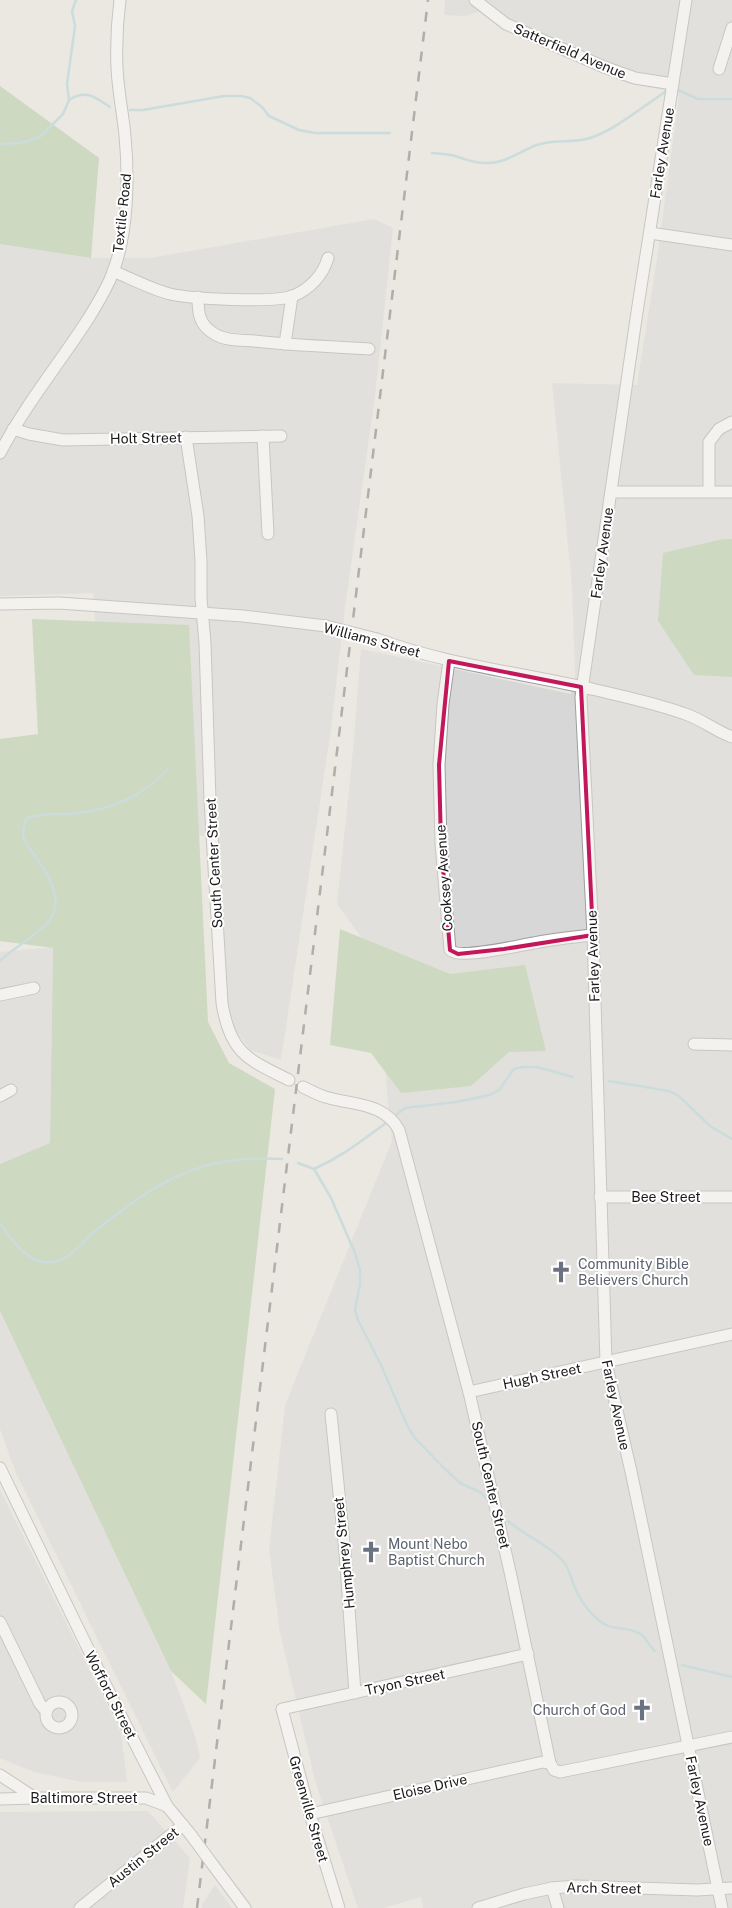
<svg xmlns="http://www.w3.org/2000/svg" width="732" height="1908" font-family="'Public Sans',sans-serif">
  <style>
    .residential { fill: #d8d7d7 }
    .forest { fill: #aac799 }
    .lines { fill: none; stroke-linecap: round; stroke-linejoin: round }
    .stream { stroke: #a5ced5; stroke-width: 2.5 }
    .minor-casing { stroke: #9e9e9e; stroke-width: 13 }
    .minor { stroke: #fff; stroke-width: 11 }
    .rail { stroke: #686868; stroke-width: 2.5; stroke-dasharray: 10 10; stroke-linecap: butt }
    .minor-bridge-casing { stroke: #9e9e9e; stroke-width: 13; stroke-linecap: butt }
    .minor-bridge { stroke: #fff; stroke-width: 11 }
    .marked { fill: none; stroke: #c2185b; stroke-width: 4; stroke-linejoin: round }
    .labels { text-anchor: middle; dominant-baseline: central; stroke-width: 4; stroke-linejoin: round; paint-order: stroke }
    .street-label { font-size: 14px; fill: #1a1a1a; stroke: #fff }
    .worship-label { font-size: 14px; fill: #5b616d; stroke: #fff; text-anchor: start }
  </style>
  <rect width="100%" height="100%" fill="#ebe7e1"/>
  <!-- residential -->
  <g class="residential">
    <polygon points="445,0 732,0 732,1908 423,1908 421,1897 383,1908 358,1908 316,1784 280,1633 269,1549 285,1405 392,1141 374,955 337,904 353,750 361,649 571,694 575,676 572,587 552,383 637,385 658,252 679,96 663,90 630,84 607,75 550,51 497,24 480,11 465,16 444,15"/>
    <polygon points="374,219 393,228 375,396 345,608 331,729 281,1060 251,1050 234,1030 228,1004 218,834 158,840 97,645 93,593 0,596 0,244 91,258 150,258"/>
    <polygon points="53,947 50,1144 0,1164 0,952"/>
    <polygon points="0,1311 171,1671 196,1739 200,1758 173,1792 16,1473 0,1429"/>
    <polygon points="0,1490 121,1733 127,1782 82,1782 34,1772 0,1758"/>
    <polygon points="148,1811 190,1858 183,1908 0,1908 0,1812"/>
    <polygon points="215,1885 232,1908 202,1908 202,1904"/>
  </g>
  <!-- forest -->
  <g class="forest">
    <polygon points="0,86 99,158 91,258 0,244"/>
    <polygon points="723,539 732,539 732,677 694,675 658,621 663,553"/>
    <polygon points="32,619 189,625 208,1022 229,1063 275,1089 206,1704 171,1671 0,1311 0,1164 50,1143 53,948 0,941 0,739 38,734"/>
    <polygon points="340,929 450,974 525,965 546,1051 509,1052 471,1086 401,1093 371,1053 330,1045"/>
  </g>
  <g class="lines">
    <!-- stream -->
    <g class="stream">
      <polyline points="676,89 698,99 732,99"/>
      <path d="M69,100C86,89 95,97 110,107"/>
      <polyline points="130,110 143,110 224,96 241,96 250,98 262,107 269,116 299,130 315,133 390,133"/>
      <polyline points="0,144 20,143 40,137 63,114 69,100 67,84 75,26 72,11 76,0"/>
      <path d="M432,153C440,154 448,154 455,156C466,159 472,163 485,163C504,164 517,153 534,146C552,138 572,144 590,138C613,131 644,106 665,92"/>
      <path d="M0,961C15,946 38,936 51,918C63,900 49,876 38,860C33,852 24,844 23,833C23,828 25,823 27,818C41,814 54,814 69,814C108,811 142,798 168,769"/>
      <polyline points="609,1081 669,1091 679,1096 710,1126 732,1139"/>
      <polyline points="396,1115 405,1108 456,1102 490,1095 499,1090 514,1069 524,1067 537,1067 573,1077"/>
      <path d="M298,1163L314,1169C343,1156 361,1141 386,1123"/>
      <polyline points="314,1169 331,1198 355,1253 360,1270 360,1284 355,1310 358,1320 381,1365 406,1423 414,1437 443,1467 460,1483 480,1492 486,1498"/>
      <path d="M0,1223C12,1241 29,1266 53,1262C70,1260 82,1242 95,1231C157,1182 199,1154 282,1159"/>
      <path d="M508,1521C525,1536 548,1544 563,1561C570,1569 570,1577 574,1586C579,1598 586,1608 595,1617C612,1633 620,1625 637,1632C646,1635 648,1646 655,1651"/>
      <polyline points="682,1665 732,1677"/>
    </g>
    <!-- minor casing -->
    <g class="minor-casing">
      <g id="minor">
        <polyline points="475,0 506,24 604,67 635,78 673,84"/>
        <polyline points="686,0 637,312 581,697 593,935 606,1362 632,1476 722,1908"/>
        <polyline points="719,69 732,28"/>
        <polyline points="650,233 732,245"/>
        <path d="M113,271C132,279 151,289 170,294C191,299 274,303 293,296C310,289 323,275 328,258"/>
        <path d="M198,297C198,313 199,324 213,333C225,341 241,340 254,341C292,345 331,347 369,349"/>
        <polyline points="285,344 292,296"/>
        <polyline points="13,429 29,434 63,440 281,436"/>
        <polyline points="263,436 268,534"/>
        <path d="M186,437L198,516L201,561V598L205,643L210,800L222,1003C230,1053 247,1059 289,1080"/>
        <path d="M0,453C25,405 59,364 88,319C97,304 107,289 113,272C128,233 129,178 125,136C123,114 118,91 117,68C116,45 117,23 120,0"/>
        <polyline points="709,491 709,442 719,429 732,422"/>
        <polyline points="611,492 732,492"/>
        <polyline points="0,604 59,603 243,616 326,626"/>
        <path d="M377,639C448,665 523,673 596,690C626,697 659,704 688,715C704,721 716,731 732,737"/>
        <path d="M449,661L443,704L439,765L441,844L450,950C460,960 519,945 534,943C553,939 573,937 593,935"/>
        <polyline points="0,995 34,988"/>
        <polyline points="694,1044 732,1045"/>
        <path d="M303,1087C311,1091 320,1096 329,1098C355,1105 384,1103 399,1130L469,1392L511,1576L550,1763L554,1770L560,1772L732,1737"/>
        <polyline points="0,1096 11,1090"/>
        <polyline points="600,1197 732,1197"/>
        <polyline points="469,1392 732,1334"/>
        <polyline points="331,1414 345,1553 355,1693"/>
        <polyline points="0,1468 115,1704 167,1806 191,1835"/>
        <polyline points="0,1622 40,1704 46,1711"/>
        <circle cx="59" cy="1715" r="13"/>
        <polyline points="0,1775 35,1798"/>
        <polyline points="0,1799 35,1798 146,1798 167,1806"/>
        <polyline points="310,1814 543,1762 550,1763"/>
        <polyline points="213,1865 245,1908"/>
        <polyline points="552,1888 558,1908"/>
        <polyline points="80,1908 183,1825"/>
        <polyline points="339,1908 310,1814 282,1709 528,1654"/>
        <polyline points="478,1908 524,1894 552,1888 576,1886 697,1890 732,1888"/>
      </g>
    </g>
    <!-- minor -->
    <use href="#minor" class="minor"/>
    <!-- rail -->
    <polyline class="rail" points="197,1908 428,0"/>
    <!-- minor-bridge casing -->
    <g class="minor-bridge-casing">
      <g id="minor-bridge">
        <polyline points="326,626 377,639"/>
        <polyline points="191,1835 213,1865"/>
      </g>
    </g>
    <!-- minor-bridge -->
    <use href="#minor-bridge" class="minor-bridge"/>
  </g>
  <!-- marked area -->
  <path d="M0 0H732V1908H0ZM449,661L581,687L593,935L504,949L458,954L450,950L441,844L439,765Z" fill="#ebe7e1" fill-opacity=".55" fill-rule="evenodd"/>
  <path class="marked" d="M449,661L581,687L593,935L504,949L458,954L450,950L441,844L439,765Z"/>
  <!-- icons -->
  <defs>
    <g id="church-bare" transform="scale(1.725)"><path d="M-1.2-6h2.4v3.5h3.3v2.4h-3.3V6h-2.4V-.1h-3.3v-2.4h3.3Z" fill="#6b7280" stroke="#fff" stroke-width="2.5" paint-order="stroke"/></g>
  </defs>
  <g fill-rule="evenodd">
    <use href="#church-bare" x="561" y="1272"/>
    <use href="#church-bare" x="371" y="1552"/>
    <use href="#church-bare" x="642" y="1710"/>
  </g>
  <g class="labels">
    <!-- street labels -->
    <g class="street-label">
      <text transform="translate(570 51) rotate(23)">Satterfield Avenue</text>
      <text transform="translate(662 153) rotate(-81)">Farley Avenue</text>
      <text transform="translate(122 213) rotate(-84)">Textile Road</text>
      <text transform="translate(146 438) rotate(-1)">Holt Street</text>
      <text transform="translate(602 553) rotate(-82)">Farley Avenue</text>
      <text transform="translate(372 640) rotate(15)">Williams Street</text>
      <text transform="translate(214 863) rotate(-93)">South Center Street</text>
      <text transform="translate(444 878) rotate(-94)">Cooksey Avenue</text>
      <text transform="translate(593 956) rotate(-92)">Farley Avenue</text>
      <text x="666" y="1197">Bee Street</text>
      <text transform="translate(542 1376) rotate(-12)">Hugh Street</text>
      <text transform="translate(616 1405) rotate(78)">Farley Avenue</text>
      <text transform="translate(491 1485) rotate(77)">South Center Street</text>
      <text transform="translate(344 1553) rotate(-96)">Humphrey Street</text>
      <text transform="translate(405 1682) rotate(-12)">Tryon Street</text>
      <text transform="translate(111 1695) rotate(63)">Wofford Street</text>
      <text transform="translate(430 1787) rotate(-13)">Eloise Drive</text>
      <text x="84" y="1798">Baltimore Street</text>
      <text transform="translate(700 1801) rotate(78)">Farley Avenue</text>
      <text transform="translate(309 1809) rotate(74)">Greenville Street</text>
      <text transform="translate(143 1857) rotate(-39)">Austin Street</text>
      <text transform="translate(604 1888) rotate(1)">Arch Street</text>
    </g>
    <!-- worship labels -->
    <g class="worship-label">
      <text x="578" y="1264">Community Bible<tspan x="578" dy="16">Believers Church</tspan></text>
      <text x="388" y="1544">Mount Nebo<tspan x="388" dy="16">Baptist Church</tspan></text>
      <text x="626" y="1710" text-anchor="end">Church of God</text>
    </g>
  </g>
</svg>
